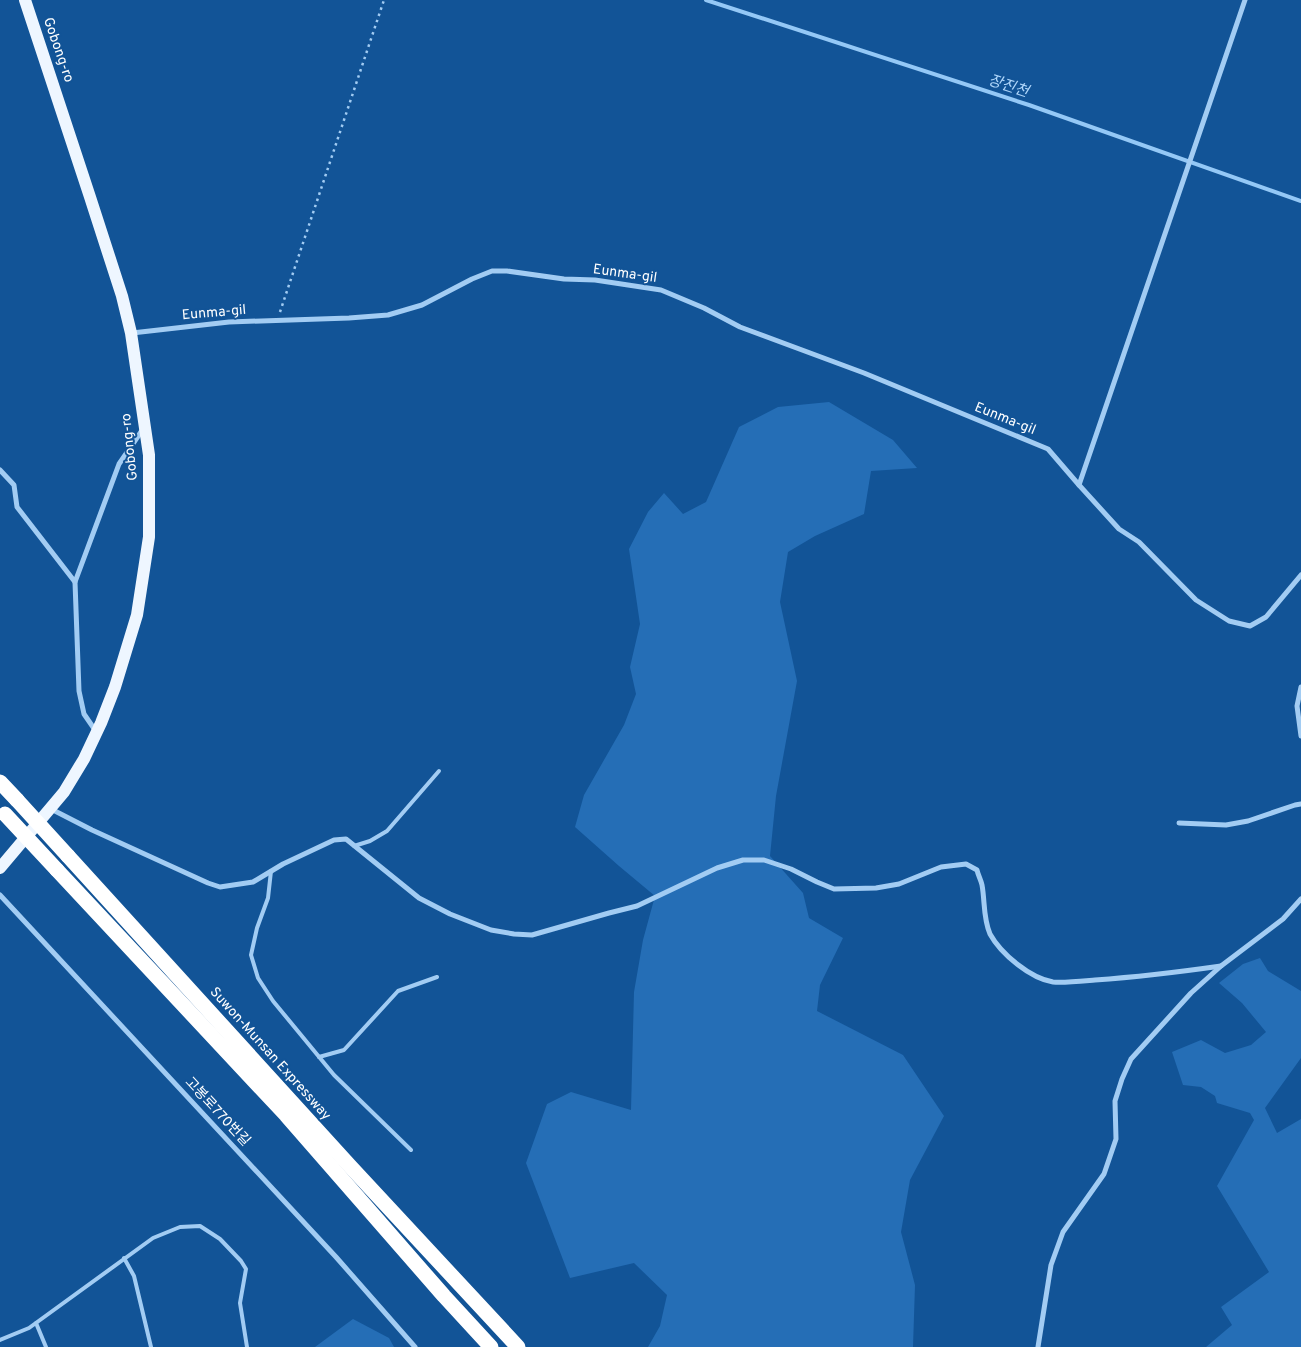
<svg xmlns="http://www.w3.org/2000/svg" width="1301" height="1347" font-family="Overpass,'Noto Sans KR',sans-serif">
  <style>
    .green { fill: #256eb6 }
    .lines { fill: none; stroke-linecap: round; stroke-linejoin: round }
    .stream { stroke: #94c8f6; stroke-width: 4 }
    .path { stroke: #a2ccf3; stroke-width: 2.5; stroke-dasharray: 2.5 4; stroke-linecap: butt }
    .lane { stroke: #a2ccf3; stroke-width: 4 }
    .street { stroke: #a2ccf3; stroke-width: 5 }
    .primary { stroke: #eef6ff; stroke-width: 12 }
    .highway { stroke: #fff; stroke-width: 15 }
    .highway-bridge { stroke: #fff; stroke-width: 15 }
    .labels { text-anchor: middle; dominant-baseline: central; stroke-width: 4; stroke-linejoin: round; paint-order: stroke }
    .street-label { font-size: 14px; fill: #fff; stroke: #125497 }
    .water-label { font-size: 15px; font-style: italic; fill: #afd6fa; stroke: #125497 }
  </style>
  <rect width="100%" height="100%" fill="#125497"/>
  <!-- green -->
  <g class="green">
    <polygon points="829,402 893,440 917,468 871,471 864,514 815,536 788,552 780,602 797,681 776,796 770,856 803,893 809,918 843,938 820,985 817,1011 903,1055 944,1116 910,1180 901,1232 915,1285 913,1347 648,1347 660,1326 667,1295 634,1263 570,1278 526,1163 547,1104 571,1092 631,1110 634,992 643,940 655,896 619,866 575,827 584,795 624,725 636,694 630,667 640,624 629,549 648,512 664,493 683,514 706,502 739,427 778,407"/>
    <polygon points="1260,958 1268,971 1301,991 1301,1058 1265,1108 1277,1133 1301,1119 1301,1347 1206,1347 1232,1325 1221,1307 1269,1272 1217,1186 1254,1120 1250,1113 1217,1103 1215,1096 1201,1087 1183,1085 1172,1052 1201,1040 1225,1053 1251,1045 1266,1032 1242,1003 1219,983 1243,964"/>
    <polygon points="353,1319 389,1338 394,1347 315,1347"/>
  </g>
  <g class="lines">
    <!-- stream -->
    <polyline class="stream" points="706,0 1029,105 1301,201"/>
    <!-- path -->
    <polyline class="path" points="280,312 384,0"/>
    <!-- lane -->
    <g class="lane">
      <polyline points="354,846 370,841 387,831 439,771"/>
      <polyline points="271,871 268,898 257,928 251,955 258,978 273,1001 334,1075 411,1150"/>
      <polyline points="319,1057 344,1050 398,991 437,977"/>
      <polyline points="124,1258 134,1276 151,1347"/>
      <polyline points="36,1323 46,1347"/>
      <polyline points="0,1340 29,1328 153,1238 180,1227 200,1226 220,1239 241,1261 246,1269 240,1303 247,1347"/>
    </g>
    <!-- street -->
    <g class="street">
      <polyline points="132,333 229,322 349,318 388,315 422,305 472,279 492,271 507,271 564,279 595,280 661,290 704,308 740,327 864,373 1048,449 1079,485 1245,0"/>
      <polyline points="0,470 14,485 17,507 75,582 79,691 84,714 95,730"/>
      <polyline points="1079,485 1119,529 1139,542 1196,600 1229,621 1250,626 1266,617 1301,575"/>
      <polyline points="75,582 119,464 143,429"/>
      <polyline points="1301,687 1297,706 1301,736"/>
      <path d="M51,809L92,830L208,883L220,887L253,882L283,864L334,840L346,839L419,898L450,914L491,930L514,934L532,935L609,913L637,906L717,868L743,860H764L791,869L817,882L834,889L876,888L899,884L941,867L966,864L977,870C978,875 981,880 982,885C985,901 983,918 990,934C1001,954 1030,978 1053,982C1064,983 1083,981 1095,980C1137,977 1179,972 1221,966"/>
      <polyline points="1179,823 1226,825 1248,821 1295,805 1301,804"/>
      <polyline points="0,895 336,1257 415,1347"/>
      <polyline points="1038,1347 1051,1265 1063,1232 1104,1174 1116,1139 1115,1101 1122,1079 1131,1059 1191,993 1221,966 1283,919 1301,899"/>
    </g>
    <!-- primary -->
    <polyline class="primary" points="0,868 64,792 84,759 101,723 115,687 137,615 149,537 149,455 131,333 122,296 90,197 25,0"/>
    <!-- highway -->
    <g class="highway">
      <polyline points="0,782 17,800"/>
      <polyline points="68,856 349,1165 518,1347"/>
      <polyline points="57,870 286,1115 444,1296 491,1347"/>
    </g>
    <!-- highway-bridge -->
    <g class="highway-bridge">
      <polyline points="17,800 68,856"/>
      <polyline points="5,814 57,870"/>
    </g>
  </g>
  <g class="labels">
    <!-- street labels -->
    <g class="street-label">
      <text transform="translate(58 50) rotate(71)">Gobong-ro</text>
      <text transform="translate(625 274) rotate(8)">Eunma-gil</text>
      <text transform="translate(214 313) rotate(-5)">Eunma-gil</text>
      <text transform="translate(1005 419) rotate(22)">Eunma-gil</text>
      <text transform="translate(130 447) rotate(-96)">Gobong-ro</text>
      <text transform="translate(270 1054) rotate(48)">Suwon-Munsan Expressway</text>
      <text transform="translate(217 1112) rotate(47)">고봉로770번길</text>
    </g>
    <!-- water labels -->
    <g class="water-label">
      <text transform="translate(1008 87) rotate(18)">장진천</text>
    </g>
  </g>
</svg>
